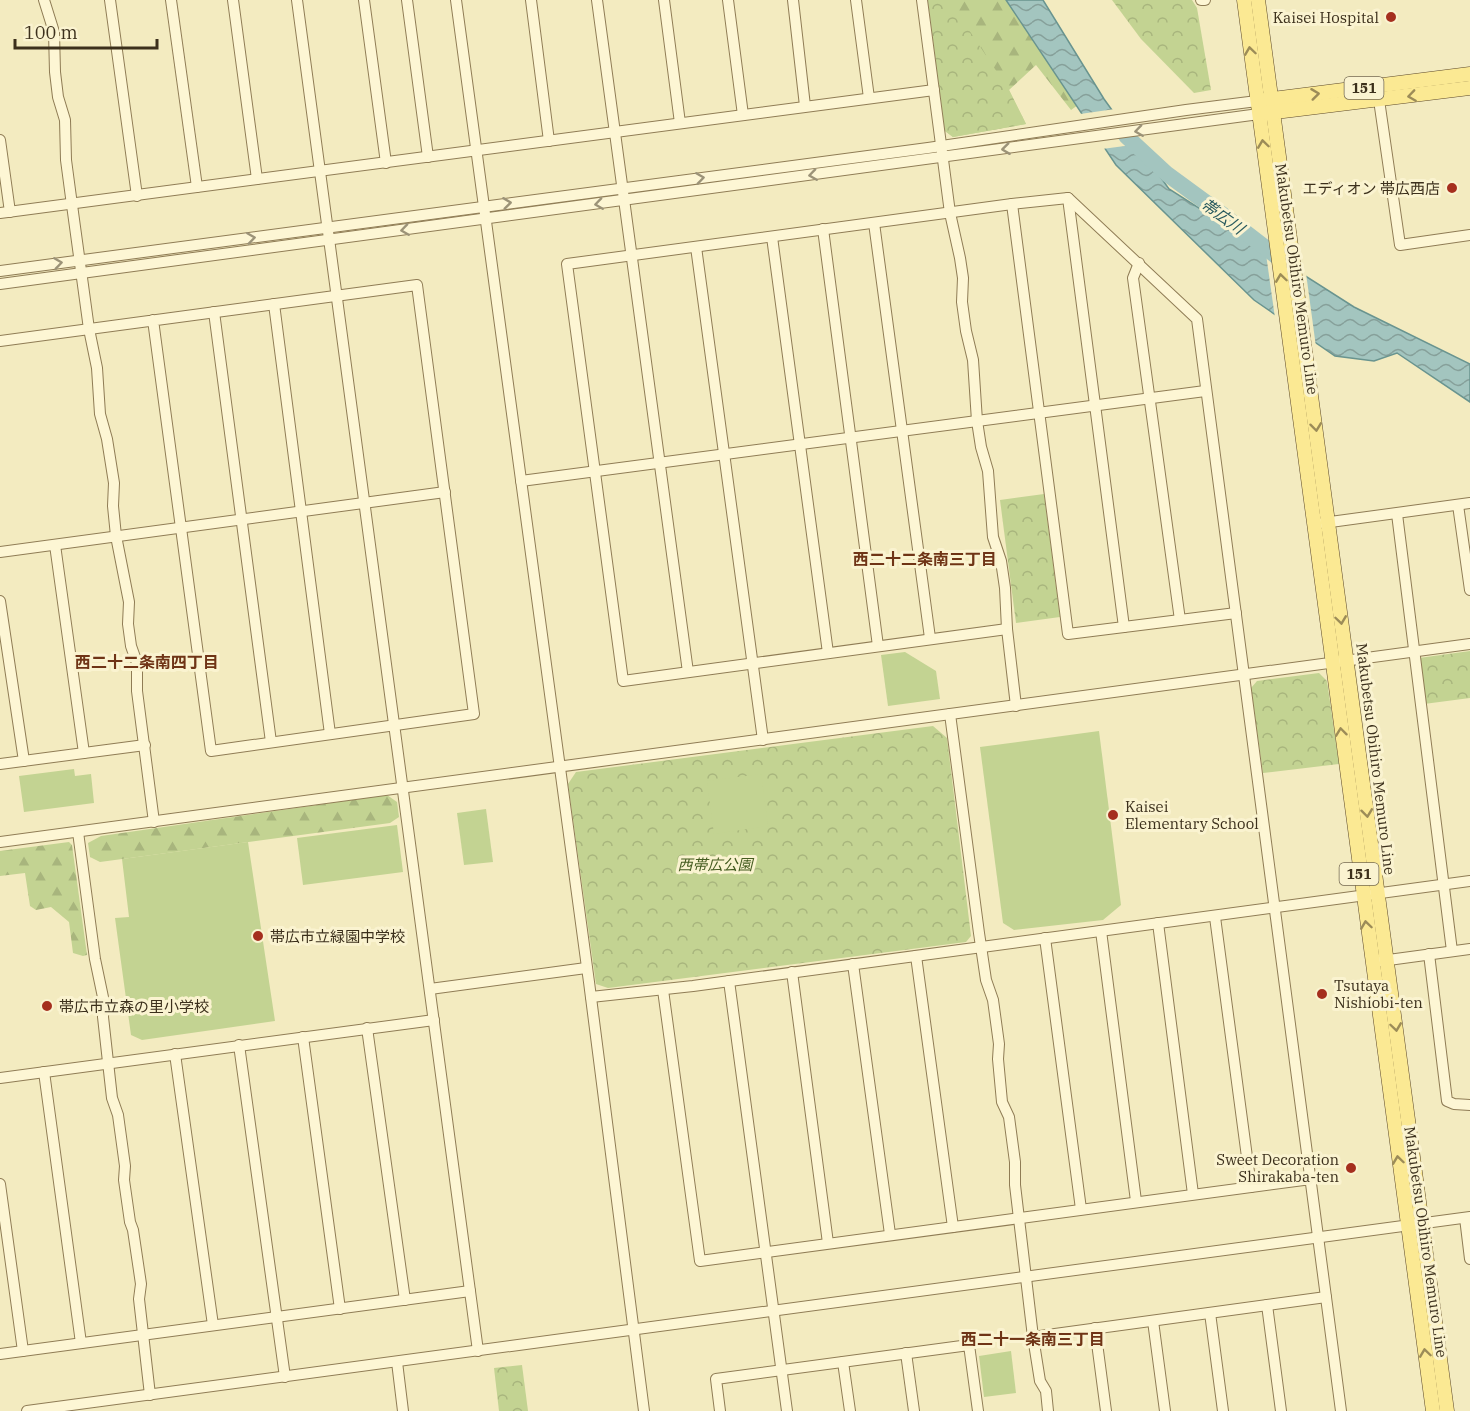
<svg xmlns="http://www.w3.org/2000/svg" width="1470" height="1411" font-family="'IBM Plex Serif','Noto Sans JP',serif">
  <style>
    .forest { fill: url(#forest-firs) }
    .park { fill: url(#park-crowns) }
    .garden { fill: #c3d392 }
    .water { fill: url(#water-waves); stroke: #69948f; stroke-width: 1.5 }
    .pier { fill: #f3ebc0 }
    .lines { fill: none; stroke-linecap: round; stroke-linejoin: round }
    .river { stroke: #a3c5bf; stroke-width: 16 }
    .minor-casing { stroke: #8f7c55; stroke-width: 12 }
    .major-casing { stroke: #5c482a; stroke-width: 15 }
    .minor { stroke: #fdf6d4; stroke-width: 10 }
    .major { stroke: #fbe993; stroke-width: 14 }
    .oneway { stroke: #9c8c58 }
    .oneway2 { stroke: #9c9378 }
    .poi-dot { fill: #a52f1e; stroke: #faf3d0; stroke-width: 2 }
    .labels { text-anchor: middle; dominant-baseline: central; stroke-width: 6; stroke-linejoin: round; paint-order: stroke }
    .shield { fill: #faf3d0; stroke: #756a52; stroke-width: 1.5 }
    .shield-label { font-size: 14px; font-weight: bold; fill: #3c301c }
    .poi-label { font-size: 15px; fill: #3c301c; stroke: #faf3d0; text-anchor: start }
    .street-label { font-size: 15px; fill: #3c301c; stroke: #faf3d0 }
    .park-label { font-size: 15px; font-style: italic; fill: #445c20; stroke: #faf3d0 }
    .water-label { font-size: 16px; font-style: italic; fill: #295a5e; stroke: #faf3d0 }
    .neighbourhood-label { font-size: 16px; font-weight: bold; fill: #6f3416; stroke: #faf3d0 }
  </style>
  <defs>
    <pattern id="forest-firs" width="22" height="20" patternUnits="userSpaceOnUse" patternTransform="scale(1.5)"><rect width="22" height="20" fill="#c3d392"/><path d="M5 1l3.5 6h-7zM16 11l3.5 6h-7z" fill="#a8b57d"/></pattern>
    <pattern id="park-crowns" width="20" height="18" patternUnits="userSpaceOnUse" patternTransform="scale(1.5)"><rect width="20" height="18" fill="#c3d392"/><path d="M2 6a3 3 0 1 1 6 0M12 15a3 3 0 1 1 6 0" fill="none" stroke="#a8b57d"/></pattern>
    <pattern id="water-waves" width="16" height="10" patternUnits="userSpaceOnUse" patternTransform="scale(1.5)"><rect width="16" height="10" fill="#a3c5bf"/><path d="M0 5q4-4 8 0t8 0" fill="none" stroke="#86a09a"/></pattern>
  </defs>
  <rect width="100%" height="100%" fill="#f3ebc0"/>
  <!-- forest -->
  <g class="forest">
    <polygon points="928,0 1016,0 1085,100 1071,110 1036,65 1009,90 1026,124 953,137 945,131"/>
    <polygon points="387,795 397,802 399,817 390,823 100,862 90,857 88,843 101,836"/>
    <polygon points="69,842 72,845 87,955 83,956 73,953 69,922 51,907 36,910 30,906 25,873 0,876 0,851"/>
  </g>
  <!-- park -->
  <g class="park">
    <polygon points="928,0 936,0 957,12 1009,90 1026,124 953,137 945,131"/>
    <polygon points="1112,0 1192,0 1197,8 1211,90 1194,93 1141,39"/>
    <polygon points="1044,494 1060,617 1016,623 1000,500"/>
    <polygon points="1470,651 1470,698 1424,704 1419,658"/>
    <polygon points="1319,673 1327,681 1339,764 1263,773 1251,688 1257,681"/>
    <polygon points="933,726 947,738 971,936 966,942 608,988 596,984 568,784 576,772"/>
    <polygon points="522,1365 528,1411 499,1411 494,1368"/>
  </g>
  <!-- garden -->
  <g class="garden">
    <polygon points="905,652 936,671 940,699 888,706 881,655"/>
    <polygon points="1099,731 1121,905 1103,920 1014,930 1003,923 980,747"/>
    <polygon points="74,769 75,776 91,774 94,803 24,812 19,776"/>
    <polygon points="761,774 768,826 714,834 707,781"/>
    <polygon points="486,809 493,862 464,865 457,813"/>
    <polygon points="397,825 403,872 303,885 297,838"/>
    <polygon points="248,842 275,1021 142,1040 131,1035 115,918 129,917 122,859"/>
    <polygon points="1011,1351 1016,1393 984,1397 979,1356"/>
  </g>
  <!-- water -->
  <polygon class="water" points="1006,0 1043,0 1104,99 1169,189 1354,307 1470,364 1470,402 1397,353 1374,361 1335,356 1254,300 1116,165"/>
  <!-- pier -->
  <g class="pier">
    <polygon points="1115,109 1140,144 1102,149 1080,114"/>
    <polygon points="1265,247 1306,273 1316,347 1275,318"/>
  </g>
  <g class="lines">
    <!-- river -->
    <polyline class="river" points="1126,136 1167,174 1223,215 1289,266"/>
    <!-- minor casing -->
    <g class="minor-casing">
      <g id="minor">
        <polyline points="44,0 54,32 55,72 58,97 65,120 66,160 72,205 89,329 97,368 100,414 107,439 114,483 113,506 116,536 129,602 128,624 131,646 137,663 137,691 154,822"/>
        <polyline points="110,0 137,196"/>
        <polyline points="171,0 197,187"/>
        <polyline points="233,0 257,179"/>
        <polyline points="297,0 478,1351"/>
        <polyline points="364,0 386,163"/>
        <polyline points="407,0 428,157"/>
        <polyline points="456,0 589,982 644,1411"/>
        <polyline points="531,0 549,141"/>
        <polyline points="597,0 688,672"/>
        <polyline points="664,0 680,123"/>
        <polyline points="728,0 743,115"/>
        <polyline points="793,0 805,106"/>
        <polyline points="856,0 869,98"/>
        <polyline points="922,0 950,213 960,258 963,278 962,302 966,331 973,360 977,421 981,447 988,471 993,537 1001,561 1005,588 1007,629 1016,706"/>
        <polyline points="1201,0 1205,0"/>
        <polyline points="1379,100 1400,245 1470,235"/>
        <polyline points="0,140 10,212"/>
        <polyline points="1068,198 1124,627"/>
        <polyline points="1012,204 1068,634 1236,613"/>
        <polyline points="0,213 934,90"/>
        <polyline points="874,223 930,638"/>
        <polyline points="823,229 878,646"/>
        <polyline points="772,237 828,653"/>
        <polyline points="696,247 763,740"/>
        <polyline points="1139,263 1133,278 1180,620"/>
        <polyline points="0,271 928,148 1186,110 1257,101"/>
        <polyline points="0,284 1259,114"/>
        <polyline points="274,304 330,734"/>
        <polyline points="214,312 271,742"/>
        <path d="M0,341C139,322 278,304 417,285L474,714L211,751L153,320"/>
        <polyline points="521,481 1205,391"/>
        <polyline points="1458,505 1470,590"/>
        <polyline points="1397,514 1452,951"/>
        <polyline points="1323,523 1470,503"/>
        <polyline points="55,545 84,753"/>
        <polyline points="0,552 445,492"/>
        <polyline points="0,601 24,761"/>
        <polyline points="1007,629 623,681 567,264 1012,204 1068,198 1197,319 1341,1411"/>
        <polyline points="950,714 979,933 986,980 993,1000 999,1044 998,1059 1002,1102 1009,1117 1015,1162 1015,1185 1033,1337 1040,1381 1046,1391 1048,1411"/>
        <polyline points="0,764 145,745"/>
        <polyline points="78,832 95,959 104,1002 103,1017 112,1098 118,1115 125,1166 124,1180 130,1222 133,1230 141,1284 139,1299 150,1395"/>
        <polyline points="0,842 1470,644"/>
        <polyline points="1215,917 1251,1187"/>
        <polyline points="1158,923 1193,1194"/>
        <polyline points="1101,931 1136,1201"/>
        <polyline points="1045,938 1081,1209"/>
        <polyline points="1429,954 1447,1101 1454,1104 1470,1105"/>
        <polyline points="916,956 953,1227"/>
        <polyline points="1381,961 1470,949"/>
        <polyline points="853,964 890,1234"/>
        <polyline points="792,972 828,1243"/>
        <polyline points="729,981 787,1411"/>
        <polyline points="430,989 586,968"/>
        <polyline points="663,990 700,1261 1311,1179"/>
        <polyline points="591,997 693,986 1470,881"/>
        <polyline points="367,1028 405,1300"/>
        <polyline points="303,1037 340,1309"/>
        <polyline points="239,1045 285,1377"/>
        <polyline points="175,1054 213,1325"/>
        <polyline points="44,1072 81,1343"/>
        <polyline points="0,1078 434,1020"/>
        <polyline points="0,1184 23,1351"/>
        <polyline points="1465,1218 1470,1259"/>
        <polyline points="1267,1305 1281,1411"/>
        <polyline points="1210,1313 1223,1411"/>
        <polyline points="1153,1321 1165,1411"/>
        <polyline points="1095,1328 1106,1411"/>
        <polyline points="1033,1337 1326,1297"/>
        <polyline points="906,1353 914,1411"/>
        <polyline points="0,1354 470,1291"/>
        <polyline points="397,1362 403,1411"/>
        <polyline points="843,1362 850,1411"/>
        <polyline points="27,1411 1470,1217"/>
        <polyline points="720,1411 716,1379 969,1345 978,1411"/>
      </g>
    </g>
    <!-- major casing -->
    <g class="major-casing">
      <g id="major">
        <polyline points="1244,0 1433,1411"/>
        <polyline points="1258,0 1447,1411"/>
        <polyline points="1265,100 1470,74"/>
        <polyline points="1267,113 1470,88"/>
      </g>
    </g>
    <!-- minor -->
    <use href="#minor" class="minor"/>
    <!-- major -->
    <use href="#major" class="major"/>
  </g>
  <!-- one-way arrows -->
  <defs><path id="oneway-chevron" d="M-2-3.5L2.5 0L-2 3.5" fill="none" stroke-width="1.6" stroke-linecap="round" stroke-linejoin="round" transform="scale(1.5)"/></defs>
  <g class="oneway">
    <use href="#oneway-chevron" transform="translate(1250 51) rotate(-98)"/>
    <use href="#oneway-chevron" transform="translate(1315 94) rotate(-7)"/>
    <use href="#oneway-chevron" transform="translate(1412 96) rotate(172)"/>
    <use href="#oneway-chevron" transform="translate(1263 144) rotate(-98)"/>
    <use href="#oneway-chevron" transform="translate(1281 278) rotate(-98)"/>
    <use href="#oneway-chevron" transform="translate(1316 427) rotate(83)"/>
    <use href="#oneway-chevron" transform="translate(1341 620) rotate(82)"/>
    <use href="#oneway-chevron" transform="translate(1341 732) rotate(-97)"/>
    <use href="#oneway-chevron" transform="translate(1367 813) rotate(83)"/>
    <use href="#oneway-chevron" transform="translate(1366 925) rotate(-98)"/>
    <use href="#oneway-chevron" transform="translate(1396 1027) rotate(82)"/>
    <use href="#oneway-chevron" transform="translate(1398 1160) rotate(-98)"/>
    <use href="#oneway-chevron" transform="translate(1425 1353) rotate(-98)"/>
  </g>
  <g class="oneway2">
    <use href="#oneway-chevron" transform="translate(1139 131) rotate(172)"/>
    <use href="#oneway-chevron" transform="translate(1006 149) rotate(173)"/>
    <use href="#oneway-chevron" transform="translate(813 175) rotate(172)"/>
    <use href="#oneway-chevron" transform="translate(700 178) rotate(-8)"/>
    <use href="#oneway-chevron" transform="translate(507 203) rotate(-7)"/>
    <use href="#oneway-chevron" transform="translate(599 204) rotate(172)"/>
    <use href="#oneway-chevron" transform="translate(405 230) rotate(172)"/>
    <use href="#oneway-chevron" transform="translate(251 238) rotate(-8)"/>
    <use href="#oneway-chevron" transform="translate(58 263) rotate(-8)"/>
  </g>
  <!-- markers -->
  <g class="poi-dot">
    <circle cx="1391" cy="17" r="6"/>
    <circle cx="1452" cy="188" r="6"/>
    <circle cx="1113" cy="815" r="6"/>
    <circle cx="258" cy="936" r="6"/>
    <circle cx="1322" cy="994" r="6"/>
    <circle cx="47" cy="1006" r="6"/>
    <circle cx="1351" cy="1168" r="6"/>
  </g>
  <g class="labels">
    <!-- shield labels -->
    <g class="shield">
      <rect x="1344.5" y="77" width="39" height="22" rx="4.5"/>
      <rect x="1339.5" y="863" width="39" height="22" rx="4.5"/>
    </g>
    <g class="shield-label">
      <text x="1364" y="88">151</text>
      <text x="1359" y="874">151</text>
    </g>
    <!-- poi labels -->
    <g class="poi-label">
      <text x="1379" y="17" text-anchor="end">Kaisei Hospital</text>
      <text x="1440" y="188" text-anchor="end">エディオン 帯広西店</text>
      <text x="1125" y="806">Kaisei<tspan x="1125" dy="17">Elementary School</tspan></text>
      <text x="270" y="936">帯広市立緑園中学校</text>
      <text x="1334" y="985">Tsutaya<tspan x="1334" dy="17">Nishiobi-ten</tspan></text>
      <text x="59" y="1006">帯広市立森の里小学校</text>
      <text x="1339" y="1159" text-anchor="end">Sweet Decoration<tspan x="1339" dy="17">Shirakaba-ten</tspan></text>
    </g>
    <!-- street labels -->
    <g class="street-label">
      <text transform="translate(1297 279) rotate(82)">Makubetsu Obihiro Memuro Line</text>
      <text transform="translate(1376 759) rotate(83)">Makubetsu Obihiro Memuro Line</text>
      <text transform="translate(1426 1242) rotate(82)">Makubetsu Obihiro Memuro Line</text>
    </g>
    <!-- park labels -->
    <g class="park-label">
      <text x="715" y="864">西帯広公園</text>
    </g>
    <!-- water labels -->
    <g class="water-label">
      <text transform="translate(1223 216) rotate(36)">帯広川</text>
    </g>
    <!-- neighbourhood labels -->
    <g class="neighbourhood-label">
      <text x="925" y="559">西二十二条南三丁目</text>
      <text x="147" y="662">西二十二条南四丁目</text>
      <text x="1033" y="1339">西二十一条南三丁目</text>
    </g>
  </g>
  <!-- scale -->
  <path d="M15 39v9h142v-9" fill="none" stroke="#3c301c" stroke-width="3"/>
  <text x="24" y="39" font-size="18" fill="#3c301c" stroke="#faf3d0" stroke-width="4.5" paint-order="stroke">100 m</text>
</svg>
